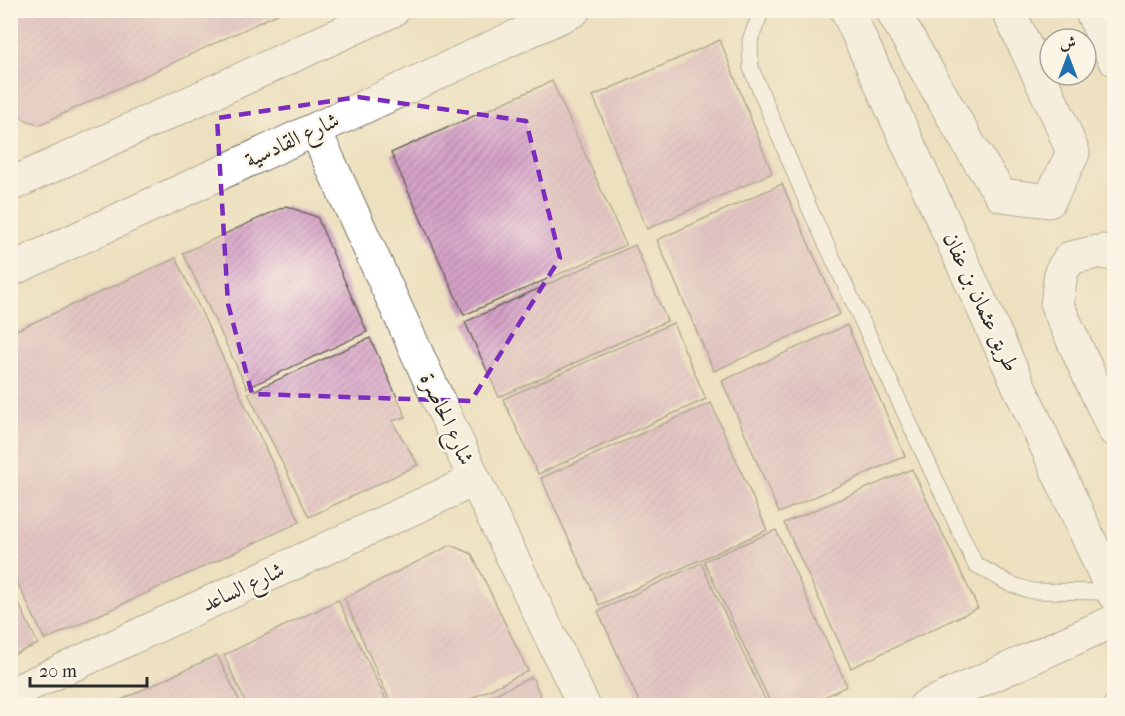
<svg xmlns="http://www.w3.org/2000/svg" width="1125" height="716" font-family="'IM FELL French Canon',Amiri,serif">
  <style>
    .building { fill: url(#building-hatch) }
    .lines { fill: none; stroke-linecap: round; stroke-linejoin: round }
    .lane-casing { stroke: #6f6a5f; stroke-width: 17 }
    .street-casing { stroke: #6f6a5f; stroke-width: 34 }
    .secondary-casing { stroke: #6f6a5f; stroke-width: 35 }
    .primary-casing { stroke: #6f6a5f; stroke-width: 35 }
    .lane { stroke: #fff; stroke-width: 15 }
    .street { stroke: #fff; stroke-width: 32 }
    .secondary { stroke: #fff; stroke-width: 33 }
    .primary { stroke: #fff; stroke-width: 33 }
    .marked { fill: none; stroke: #7b2cbf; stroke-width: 4.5; stroke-dasharray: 12 8; stroke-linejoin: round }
    .labels { text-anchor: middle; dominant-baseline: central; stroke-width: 4.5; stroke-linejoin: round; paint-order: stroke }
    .street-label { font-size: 22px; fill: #2b2b2b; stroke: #fcf5e5 }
  </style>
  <defs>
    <pattern id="building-hatch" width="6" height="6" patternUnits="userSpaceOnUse" patternTransform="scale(1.5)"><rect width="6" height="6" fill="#d5a2c7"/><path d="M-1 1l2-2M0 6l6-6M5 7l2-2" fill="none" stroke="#ad84a2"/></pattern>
  </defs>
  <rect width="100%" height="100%" fill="#fcf5e5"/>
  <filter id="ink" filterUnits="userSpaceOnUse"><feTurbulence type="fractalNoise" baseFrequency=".0167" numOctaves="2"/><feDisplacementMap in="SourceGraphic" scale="12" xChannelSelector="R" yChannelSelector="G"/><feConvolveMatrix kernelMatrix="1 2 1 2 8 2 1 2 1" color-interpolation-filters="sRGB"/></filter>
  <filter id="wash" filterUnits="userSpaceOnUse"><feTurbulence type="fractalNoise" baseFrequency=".008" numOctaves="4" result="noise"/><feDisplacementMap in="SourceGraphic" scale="24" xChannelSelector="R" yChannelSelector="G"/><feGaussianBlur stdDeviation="1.35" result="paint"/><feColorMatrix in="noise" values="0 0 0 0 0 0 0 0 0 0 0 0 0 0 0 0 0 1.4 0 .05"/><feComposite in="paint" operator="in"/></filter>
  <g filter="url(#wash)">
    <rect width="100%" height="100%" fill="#ede0bf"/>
    <g id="blocks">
      <!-- building -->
      <g class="building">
        <polygon points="10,10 286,10 39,125 16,116 10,104"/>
        <polygon points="720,40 772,173 647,229 593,96"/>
        <polygon points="552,81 626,245 464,315 391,153"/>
        <polygon points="782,184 840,314 714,371 657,240"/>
        <polygon points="286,206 317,217 367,332 247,388 183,253"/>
        <polygon points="635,245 667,321 499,397 465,322"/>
        <polygon points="176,258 300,522 45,640 10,567 10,333"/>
        <polygon points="673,323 706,399 538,474 503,399"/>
        <polygon points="847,325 905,456 779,513 722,381"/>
        <polygon points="370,338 406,417 392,421 418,465 309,517 248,393"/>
        <polygon points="711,403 767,530 599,605 541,478"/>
        <polygon points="912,469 978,608 851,668 784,523"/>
        <polygon points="776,530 847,686 806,706 772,706 704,561"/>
        <polygon points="451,545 472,554 528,671 456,706 392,706 344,598"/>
        <polygon points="701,563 768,706 641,706 598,611"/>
        <polygon points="10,585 38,644 10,656"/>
        <polygon points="338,600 389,706 247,706 224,655"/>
        <polygon points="217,655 242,706 108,706"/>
        <polygon points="532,677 545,706 469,706"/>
      </g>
    </g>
  </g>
  <g filter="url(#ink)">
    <use href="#blocks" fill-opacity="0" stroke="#6f6a5f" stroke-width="1.5"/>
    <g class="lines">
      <!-- lane casing -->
      <g class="lane-casing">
        <g id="lane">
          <polyline points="762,10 750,40 751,68 808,205 975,564 1010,584 1032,591 1113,592"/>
          <polyline points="1110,706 1114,699"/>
        </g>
      </g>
      <!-- street casing -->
      <g class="street-casing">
        <g id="street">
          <polyline points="315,130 475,480 584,706"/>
          <polyline points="10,694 475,480"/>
          <polyline points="925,706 1114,621"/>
        </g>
      </g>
      <!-- secondary casing -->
      <g class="secondary-casing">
        <g id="secondary">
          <polyline points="10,185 393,10"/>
          <polyline points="10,270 574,10"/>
        </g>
      </g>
      <!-- primary casing -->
      <g class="primary-casing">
        <g id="primary">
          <polyline points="847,10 1114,594"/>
          <polyline points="892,10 970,146 1001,195 1049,201 1073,153 1059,118 1008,10"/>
          <polyline points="1091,10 1114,59"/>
          <polyline points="1114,255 1102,251 1070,258 1061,272 1057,305 1114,430"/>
        </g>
      </g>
      <!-- lane -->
      <use href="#lane" class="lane"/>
      <!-- street -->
      <use href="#street" class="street"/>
      <!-- secondary -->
      <use href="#secondary" class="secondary"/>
      <!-- primary -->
      <use href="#primary" class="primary"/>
    </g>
  </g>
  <!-- marked area -->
  <path d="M0 0H1125V716H0ZM358,97L526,121L560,258L471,401L252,394L228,304L217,118Z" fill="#ede0bf" fill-opacity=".55" fill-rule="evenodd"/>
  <path class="marked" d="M358,97L526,121L560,258L471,401L252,394L228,304L217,118Z"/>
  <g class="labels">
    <!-- street labels -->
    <g class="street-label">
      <text transform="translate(292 140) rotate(-25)">شارع القادسية</text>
      <text transform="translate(981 302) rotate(65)">طريق عثمان بن عفان</text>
      <text transform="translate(447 419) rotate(65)">شارع الحاصرة</text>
      <text transform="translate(243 587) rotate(-25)">شارع الساعد</text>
    </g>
  </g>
  <!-- margin -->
  <rect width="1125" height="716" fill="none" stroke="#fcf5e5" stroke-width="36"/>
  <!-- north arrow -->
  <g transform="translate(1068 57)"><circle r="28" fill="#fcf5e5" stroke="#a8a49b" stroke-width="1.5"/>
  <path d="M0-4.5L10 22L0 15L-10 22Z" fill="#1f6fb2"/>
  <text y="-9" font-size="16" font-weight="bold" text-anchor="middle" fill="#2b2b2b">ش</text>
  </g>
  <!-- scale -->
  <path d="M30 677v9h117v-9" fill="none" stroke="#2b2b2b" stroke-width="3"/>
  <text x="39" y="677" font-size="18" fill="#2b2b2b" stroke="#fcf5e5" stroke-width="4.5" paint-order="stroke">20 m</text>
</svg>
